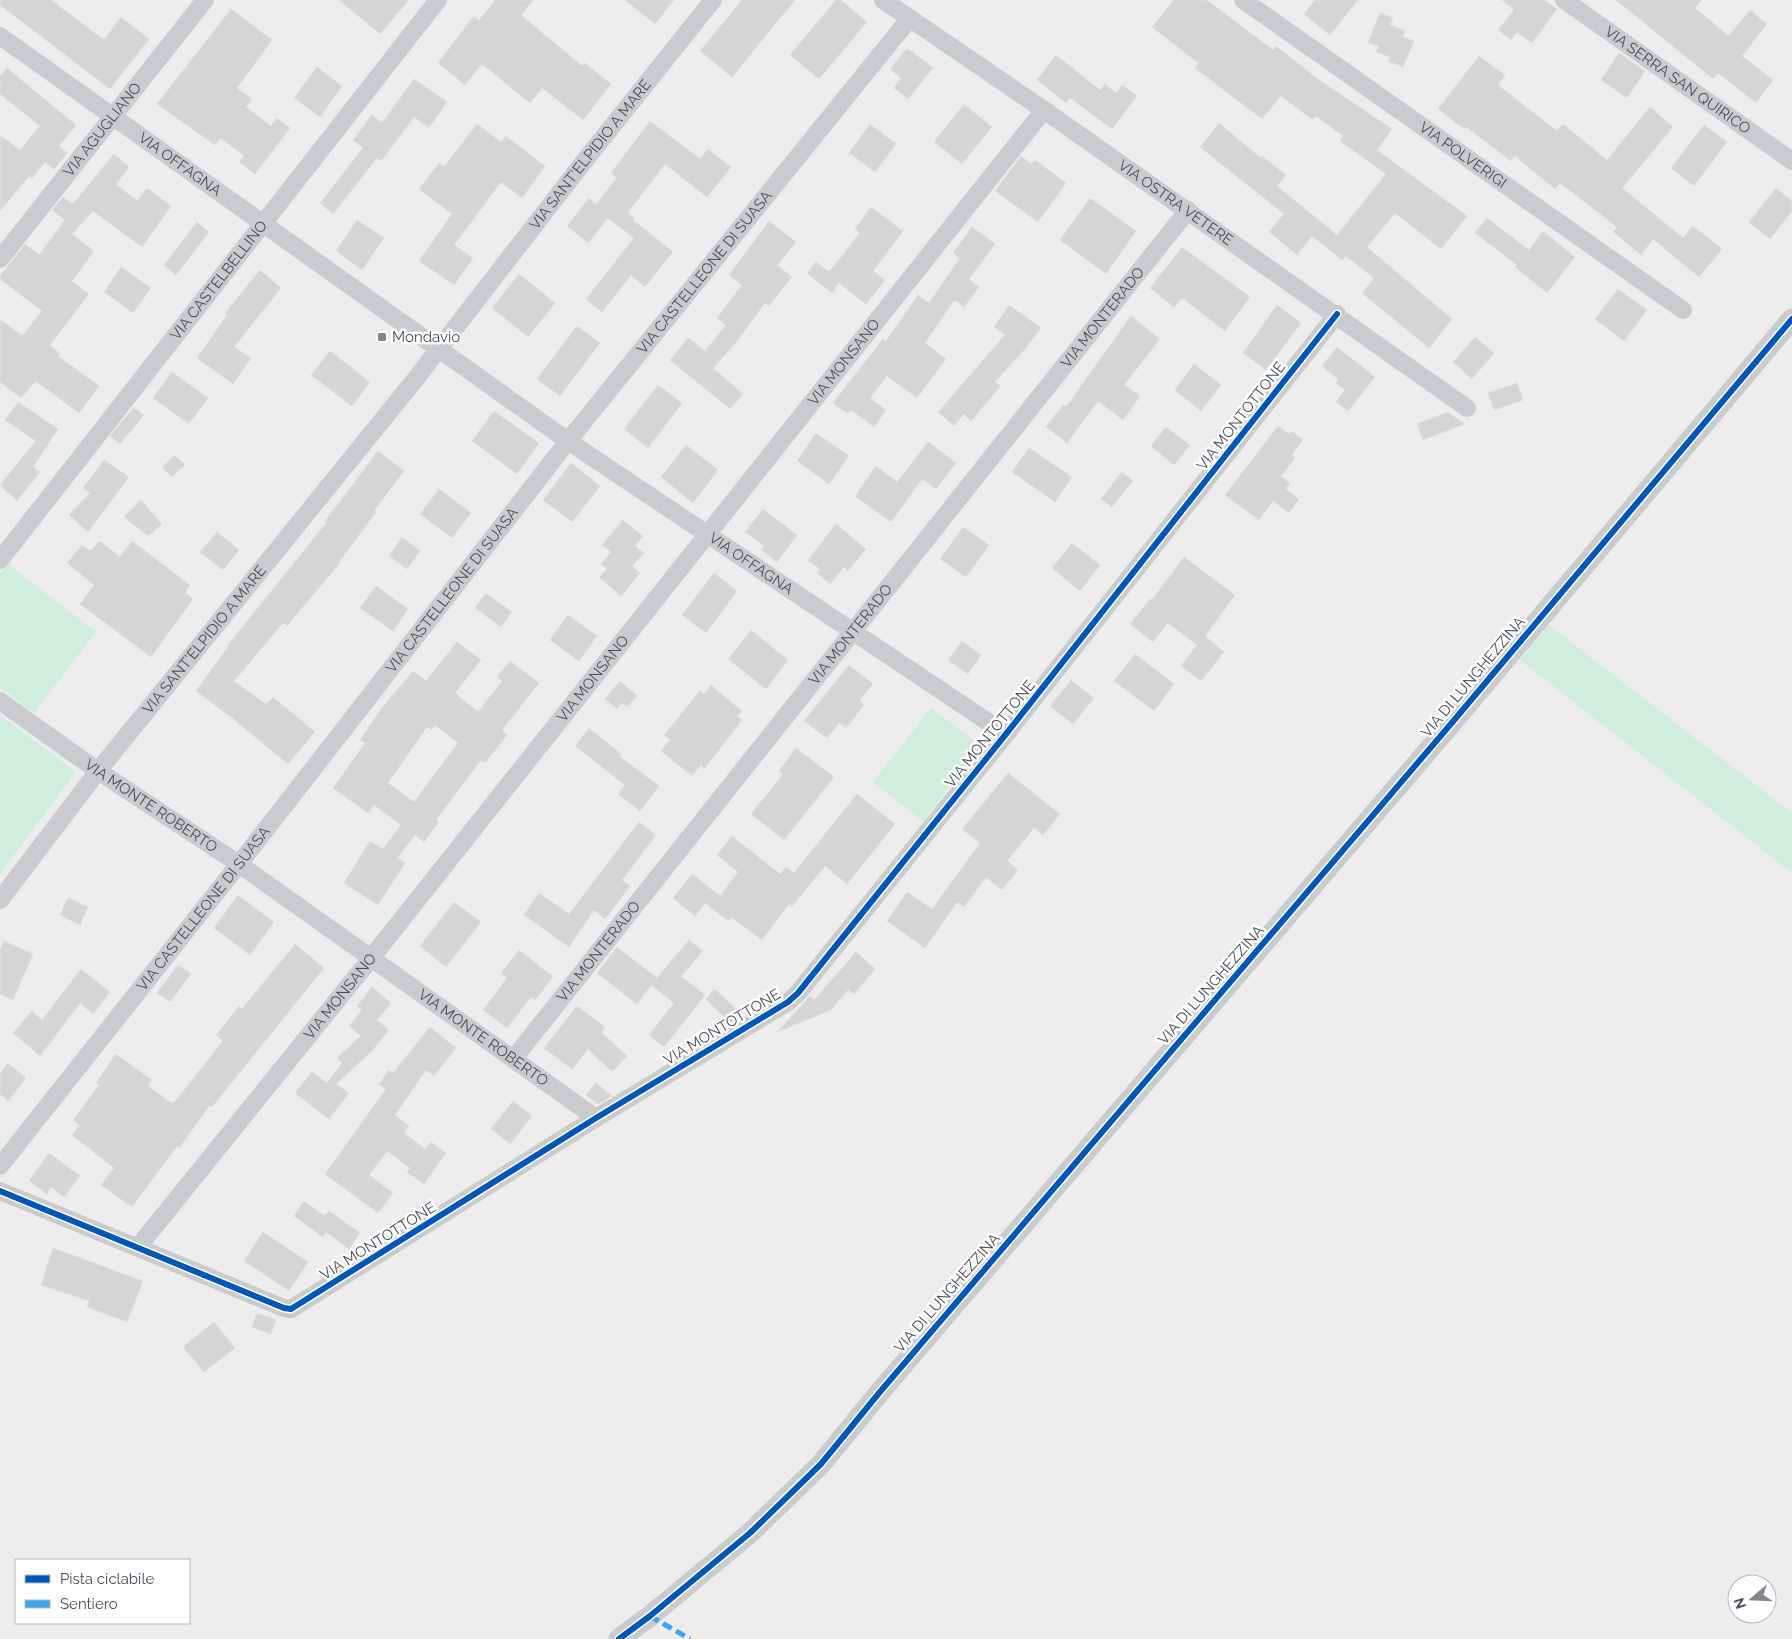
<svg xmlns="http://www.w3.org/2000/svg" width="1792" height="1639" font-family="Raleway,sans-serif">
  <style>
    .green { fill: #d1eedc }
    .building { fill: #d5d5d7; stroke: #dfdfe0; fill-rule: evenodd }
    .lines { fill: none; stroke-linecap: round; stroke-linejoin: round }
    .minor { stroke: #c9ccce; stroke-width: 18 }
    .tertiary { stroke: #c9ccce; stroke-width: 21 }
    .quiet { stroke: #3fa4ed; stroke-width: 5; stroke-dasharray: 10 5; stroke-linecap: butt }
    .cycleway-casing { stroke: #fff; stroke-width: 9 }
    .cycleway { stroke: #0057b8; stroke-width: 6 }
    .poi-dot { fill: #80868d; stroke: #fff; stroke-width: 2 }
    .labels { text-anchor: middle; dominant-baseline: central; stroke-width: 5; stroke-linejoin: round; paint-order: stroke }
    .street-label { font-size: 15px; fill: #454f59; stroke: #fff }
    .poi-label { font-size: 15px; fill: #454f59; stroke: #fff; text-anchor: start }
  </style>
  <rect width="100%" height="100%" fill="#eeeded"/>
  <!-- green -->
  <g class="green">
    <polygon points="8,564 96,632 34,713 0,687 0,574"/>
    <polygon points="1549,625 1792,813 1792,873 1520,660"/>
    <polygon points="931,708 981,746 923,821 873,782"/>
    <polygon points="0,715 76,772 0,874"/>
  </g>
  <!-- building -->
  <g class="building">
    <polygon points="0,0 51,0 104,40 121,17 149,39 110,89 0,5"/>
    <polygon points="339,0 409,0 380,34"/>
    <polygon points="495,0 533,0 521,15 582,66 585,63 611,84 583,120 542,88 530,103 482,64 465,85 438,63 474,16 479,20"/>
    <polygon points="625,0 674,0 655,24"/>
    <polygon points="742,0 795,0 732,77 700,51"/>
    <polygon points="836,0 841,0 867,22 819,79 790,55"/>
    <polygon points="1174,0 1207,0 1273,50 1276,46 1318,79 1392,129 1377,150 1467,216 1441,249 1395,213 1367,247 1452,319 1429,348 1362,293 1374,278 1346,256 1342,260 1312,236 1297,255 1269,232 1284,214 1200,147 1219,123 1261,158 1262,156 1286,175 1277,186 1337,235 1386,174 1340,141 1343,136 1316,116 1313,120 1281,96 1262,119 1195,68 1198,63 1152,27"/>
    <polygon points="1315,0 1358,0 1330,35 1304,14"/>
    <polygon points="1502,0 1545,0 1557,9 1532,43 1517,32 1511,40 1498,30 1514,10"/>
    <polygon points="1616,0 1702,0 1695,8 1729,36 1750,10 1767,24 1742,56 1773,80 1756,103 1718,73 1713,79"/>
    <polygon points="231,9 272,40 237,88 252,99 246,107 271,126 277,118 290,128 255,174 239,162 244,156 221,138 215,145 157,104"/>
    <polygon points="1380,13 1393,18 1390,25 1405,31 1403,37 1414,41 1403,67 1388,61 1390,57 1376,52 1379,46 1368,43"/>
    <polygon points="907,48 933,68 908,99 894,88 901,78 890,69"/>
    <polygon points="1619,53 1645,71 1627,98 1601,80"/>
    <polygon points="1056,55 1100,90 1105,84 1116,93 1122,85 1137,96 1112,129 1070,98 1066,103 1037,80"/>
    <polygon points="1479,56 1505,75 1498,85 1557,131 1563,124 1607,160 1650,107 1673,127 1622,188 1683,238 1693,226 1722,249 1699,277 1653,239 1641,255 1613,232 1617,227 1560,183 1555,189 1515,156 1511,161 1466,127 1464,129 1438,109"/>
    <polygon points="317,67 342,86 320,117 294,98"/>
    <polygon points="7,68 76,125 59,146 67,153 54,169 45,162 32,178 29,176 0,211 0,135 20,150 40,126 0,94 0,76"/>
    <polygon points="414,79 447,102 429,128 414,117 381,161 377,158 333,214 320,203 363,148 353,140 372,115 382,123"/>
    <polygon points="964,104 992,127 962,164 934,142"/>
    <polygon points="650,121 700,159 708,149 731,167 707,197 665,164 628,212 634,218 633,220 673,252 645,287 631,275 602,312 586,299 634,238 608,218 588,243 567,226 589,198 596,204 617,178 611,173"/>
    <polygon points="477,124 501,142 506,136 545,166 522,198 501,182 454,245 473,258 454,285 419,261 452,214 419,189 439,163 444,167"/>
    <polygon points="870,124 896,144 875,172 849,153"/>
    <polygon points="1704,125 1727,142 1694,186 1671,168"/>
    <polygon points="114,154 129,167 116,184 137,201 147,188 171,206 142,247 93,211 72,234 94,251 72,281 89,294 50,345 60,354 58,356 99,386 79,413 36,381 21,398 0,382 0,319 22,336 42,311 0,279 0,276 25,244 39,255 65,220 52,210 63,197 73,204"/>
    <polygon points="1021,156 1031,164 1035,160 1066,183 1038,222 995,191"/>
    <polygon points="1776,188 1792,201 1792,211 1770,239 1749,222"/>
    <polygon points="1090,198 1136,231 1106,274 1060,240"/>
    <polygon points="871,207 903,231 873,271 885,280 866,304 839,283 832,293 807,273 816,262 829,272 860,233 855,229"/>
    <polygon points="1487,218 1529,250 1543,231 1575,257 1547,293 1515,267 1517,265 1475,233"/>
    <polygon points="357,220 384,238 362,270 336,251"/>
    <polygon points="769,221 796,242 777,265 792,277 769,306 765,303 734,345 713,368 743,394 730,409 670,360 688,338 705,351 726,325 717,318 742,285 729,275"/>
    <polygon points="197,222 209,232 176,275 164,265"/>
    <polygon points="972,227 995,244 969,279 979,287 964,307 954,300 925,343 946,359 917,398 887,376 870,398 886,410 874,427 851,410 847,413 833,403 883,339 886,341 918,295 929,303 960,258 953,253"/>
    <polygon points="1182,247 1250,297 1225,331 1182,298 1174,307 1150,288"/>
    <polygon points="121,267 151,288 133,313 104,292"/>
    <polygon points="260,270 281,288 234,347 251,358 233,384 197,358 227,315 225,313"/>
    <polygon points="519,274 555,303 528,337 492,308"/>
    <polygon points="1618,289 1647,310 1624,341 1595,319"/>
    <polygon points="1009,305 1041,328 1025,349 995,382 1001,386 971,421 964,414 954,426 938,412 1005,335 994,327"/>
    <polygon points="1277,305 1301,323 1266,370 1243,353"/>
    <polygon points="1131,316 1160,339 1124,385 1140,396 1123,420 1098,401 1067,443 1046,427 1063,405 1066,407"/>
    <polygon points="577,326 600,343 560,396 537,379"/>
    <polygon points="1475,337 1494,353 1472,379 1453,362"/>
    <polygon points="1337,347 1375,377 1348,411 1336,402 1345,390 1336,383 1339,380 1322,366"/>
    <polygon points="330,351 370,382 352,406 311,375"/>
    <polygon points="1194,364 1221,385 1201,411 1175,390"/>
    <polygon points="172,372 208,398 189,424 153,398"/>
    <polygon points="1517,383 1523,400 1494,410 1488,393"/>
    <polygon points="658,385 682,403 648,448 624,429"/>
    <polygon points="18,402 58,429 33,467 40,472 17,501 0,485 36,441 5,420"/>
    <polygon points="134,407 144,415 120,444 110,436"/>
    <polygon points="494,411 539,443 517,474 472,441"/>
    <polygon points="1448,412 1464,424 1423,440 1417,424"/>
    <polygon points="1278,426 1289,434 1292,431 1303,440 1292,455 1295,458 1281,476 1290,483 1286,489 1299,499 1289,513 1273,501 1259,520 1225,495"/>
    <polygon points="1166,427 1190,445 1174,465 1151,446"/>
    <polygon points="816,433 849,456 829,484 797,461"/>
    <polygon points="928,442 956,463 936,489 922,479 891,522 855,496 876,466 897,482"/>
    <polygon points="686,445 718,470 693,503 661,477"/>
    <polygon points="1029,448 1072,477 1055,502 1012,472"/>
    <polygon points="378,451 404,471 374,511 376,512 339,562 340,563 287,626 283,623 234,681 266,704 273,697 315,732 288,764 231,717 196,691 228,647 227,646 327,522 325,521"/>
    <polygon points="175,455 185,465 172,477 162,467"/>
    <polygon points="104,460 129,477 88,532 69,515 90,493 83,488"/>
    <polygon points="571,463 600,486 572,522 543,500"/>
    <polygon points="1122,472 1133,481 1112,507 1101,499"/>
    <polygon points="439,489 471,513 452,538 420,514"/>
    <polygon points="141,500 162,524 148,536 124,517"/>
    <polygon points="763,509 797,535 777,562 761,550 764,546 745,532"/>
    <polygon points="623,520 643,536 635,546 644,553 632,566 640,573 621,596 599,577 607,569 601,564 611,552 602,545"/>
    <polygon points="836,524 866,549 848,571 844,567 830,584 817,573 820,569 808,560"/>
    <polygon points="963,527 989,545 966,577 940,559"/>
    <polygon points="217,532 239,550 223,570 200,552"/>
    <polygon points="402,537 420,551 407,569 389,556"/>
    <polygon points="100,541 120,557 132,541 190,585 185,593 193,599 151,657 80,604 94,585 67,563 82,545 90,551"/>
    <polygon points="1072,543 1100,565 1080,591 1052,568"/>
    <polygon points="1184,557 1235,595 1205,636 1224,652 1201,681 1181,666 1197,645 1168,623 1153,642 1130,624 1150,599 1152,600"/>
    <polygon points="714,573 737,591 706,633 682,615"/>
    <polygon points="376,586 408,609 393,631 360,608"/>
    <polygon points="486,593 512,612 501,627 475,608"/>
    <polygon points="568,615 597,636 579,661 550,640"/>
    <polygon points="751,630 788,660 766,689 728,659"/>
    <polygon points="962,641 981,655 968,674 948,660"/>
    <path d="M457,642L481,660L455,693L478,712L502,681L497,677L510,661L539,683L502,730L507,735L485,763L481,760L436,820L439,822L424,842L415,835L397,858L405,863L378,905L344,883L370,841L383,849L401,825L374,805L368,813L333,788L365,743L360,740L381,709L413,671L426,681ZM435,725L458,743L414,802L388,783L427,727L431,730Z"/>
    <polygon points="1135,654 1174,684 1154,711 1114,681"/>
    <polygon points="849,665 873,684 860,700 864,705 846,728 839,723 827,738 804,721"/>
    <polygon points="1071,680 1094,698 1073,724 1050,706"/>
    <polygon points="620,681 637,696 627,707 622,703 617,709 605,699"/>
    <polygon points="711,685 742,711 737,716 742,720 705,768 701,765 692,776 661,751 670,740 664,735 700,691 704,694"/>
    <polygon points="589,728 621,754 619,756 659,786 640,811 618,794 625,785 575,746"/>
    <polygon points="796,748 834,777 784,840 751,814 783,774 779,771"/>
    <polygon points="1008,773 1060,814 1043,835 1034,828 1007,861 1018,870 1002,890 986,877 964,907 957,902 925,948 887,921 907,892 932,909 980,843 962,829"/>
    <polygon points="857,794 895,824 847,884 825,866 792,906 789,904 762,940 731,917 728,921 705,903 695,916 673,898 692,874 720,896 738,872 717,855 732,836 780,874 786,867 794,873"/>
    <polygon points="639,822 656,835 622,880 630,886 605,919 594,910 569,947 524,915 539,893 569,914"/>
    <polygon points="238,895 274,922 250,955 214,928"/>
    <polygon points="68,898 88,907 80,925 60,915"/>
    <polygon points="454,902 481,922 446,967 420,946"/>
    <polygon points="689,940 703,951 681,976 705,995 664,1047 649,1035 674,1003 651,985 637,1004 597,973 617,947 657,978"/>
    <polygon points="4,941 33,954 13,1000 0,994 0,950"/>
    <polygon points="295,944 324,968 212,1107 210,1105 179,1148 177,1146 132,1207 101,1185 114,1168 72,1135 80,1125 73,1120 99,1085 96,1083 116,1054 152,1080 148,1086 173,1104 223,1041 216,1035 239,1006 242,1009"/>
    <polygon points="519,950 553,977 535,1000 531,997 507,1028 483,1010 507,978 501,973"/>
    <polygon points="856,952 875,969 854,994 848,990 831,1010 777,1032 810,996 814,1000"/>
    <polygon points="178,965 191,974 170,1002 157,993"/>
    <polygon points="81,969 110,992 93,1014 80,1003 40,1056 13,1033 32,1011 42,1020"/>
    <polygon points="372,987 391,1003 377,1020 389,1030 371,1052 336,1084 349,1093 329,1119 295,1093 312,1072 327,1083 342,1063 337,1058 361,1036 349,1026 362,1010 357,1006"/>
    <polygon points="715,989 742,1015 731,1024 706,999"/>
    <polygon points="577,1006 605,1027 601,1032 627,1056 612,1072 588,1049 572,1069 544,1048"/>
    <polygon points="430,1027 456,1048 434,1076 426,1070 395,1115 409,1126 404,1133 425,1149 431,1142 446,1153 424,1184 407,1172 410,1168 387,1151 369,1175 393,1193 378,1213 325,1174 386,1089 379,1084 389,1070 393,1073"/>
    <polygon points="8,1063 26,1078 8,1101 0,1094 0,1073"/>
    <polygon points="596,1083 612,1096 598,1104 586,1095"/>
    <polygon points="513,1101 532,1116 510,1144 491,1129"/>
    <polygon points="49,1153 80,1176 64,1197 51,1187 47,1194 29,1181"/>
    <polygon points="304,1201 325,1216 329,1211 360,1233 349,1249 326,1232 323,1237 294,1216"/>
    <polygon points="263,1232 308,1262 289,1291 244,1261"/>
    <polygon points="53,1248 143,1281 127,1322 87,1307 89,1301 41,1285"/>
    <polygon points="257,1313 276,1320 271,1334 252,1327"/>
    <polygon points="214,1322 235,1348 204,1372 183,1347"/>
  </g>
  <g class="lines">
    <!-- minor -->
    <g class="minor">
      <path id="s1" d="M883,0L1044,110L1467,408"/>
      <path id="s2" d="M1243,0L1683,310"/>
      <path id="s3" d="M1564,0L1792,161"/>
      <path id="s4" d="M0,36L568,441L1006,734"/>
      <path id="s5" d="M0,259L205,0"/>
      <path id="s6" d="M0,560L438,0"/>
      <path id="s7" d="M0,701L98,771L239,864L596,1118"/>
      <path id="s8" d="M0,900L98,771L414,381L582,164L713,0"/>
      <path id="s9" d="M514,1058L1188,210"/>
      <path id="s10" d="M0,1166L239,864L568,441L910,18"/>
      <polyline points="0,1191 284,1308 291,1309 596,1118 788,1002 798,993 1006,734 1337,314"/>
      <path id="s11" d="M138,1247L372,957L1044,110"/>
    </g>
    <!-- tertiary -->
    <polyline class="tertiary" points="619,1639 650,1616 750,1533 821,1464 879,1393 1450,725 1792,319"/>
    <!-- quiet -->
    <polyline class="quiet" points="650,1616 690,1639"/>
    <!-- cycleway casing -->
    <g class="cycleway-casing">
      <g id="cycleway">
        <polyline points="0,1191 284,1308 291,1309 596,1118 788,1002 798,993 1006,734 1337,314"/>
        <polyline points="619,1639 650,1616 750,1533 821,1464 879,1393 1450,725 1792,319"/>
      </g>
    </g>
    <!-- cycleway -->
    <use href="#cycleway" class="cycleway"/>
  </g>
  <!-- markers -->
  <rect class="poi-dot" x="377" y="332" width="10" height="10" rx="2.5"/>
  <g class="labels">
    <!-- street labels -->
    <g class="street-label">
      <text stroke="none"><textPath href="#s3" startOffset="139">VIA SERRA SAN QUIRICO</textPath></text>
      <text stroke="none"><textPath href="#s5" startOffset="165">VIA AGUGLIANO</textPath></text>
      <text stroke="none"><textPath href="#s8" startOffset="951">VIA SANT'ELPIDIO A MARE</textPath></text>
      <text stroke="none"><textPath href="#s2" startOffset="269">VIA POLVERIGI</textPath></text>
      <text stroke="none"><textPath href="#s4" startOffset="221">VIA OFFAGNA</textPath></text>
      <text stroke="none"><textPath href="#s1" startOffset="356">VIA OSTRA VETERE</textPath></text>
      <text stroke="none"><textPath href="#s10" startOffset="1138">VIA CASTELLEONE DI SUASA</textPath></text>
      <text stroke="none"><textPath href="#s6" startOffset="355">VIA CASTELBELLINO</textPath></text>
      <text stroke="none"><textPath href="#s9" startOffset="946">VIA MONTERADO</textPath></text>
      <text stroke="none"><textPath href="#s11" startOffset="1132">VIA MONSANO</textPath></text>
      <text transform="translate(1241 416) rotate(-52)">VIA MONTOTTONE</text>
      <text stroke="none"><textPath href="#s4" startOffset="918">VIA OFFAGNA</textPath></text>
      <text stroke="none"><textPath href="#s10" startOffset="732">VIA CASTELLEONE DI SUASA</textPath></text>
      <text stroke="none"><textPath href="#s9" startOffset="541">VIA MONTERADO</textPath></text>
      <text stroke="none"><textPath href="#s8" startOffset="331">VIA SANT'ELPIDIO A MARE</textPath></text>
      <text transform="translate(1473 677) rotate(-50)">VIA DI LUNGHEZZINA</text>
      <text stroke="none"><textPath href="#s11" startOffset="728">VIA MONSANO</textPath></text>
      <text transform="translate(990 734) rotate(-51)">VIA MONTOTTONE</text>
      <text stroke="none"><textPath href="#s7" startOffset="184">VIA MONTE ROBERTO</textPath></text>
      <text stroke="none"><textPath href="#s10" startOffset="328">VIA CASTELLEONE DI SUASA</textPath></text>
      <text stroke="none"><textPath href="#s9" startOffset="136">VIA MONTERADO</textPath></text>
      <text transform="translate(1211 985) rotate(-49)">VIA DI LUNGHEZZINA</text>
      <text stroke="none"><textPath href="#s11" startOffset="322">VIA MONSANO</textPath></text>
      <text transform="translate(722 1027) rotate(-31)">VIA MONTOTTONE</text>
      <text stroke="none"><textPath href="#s7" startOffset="589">VIA MONTE ROBERTO</textPath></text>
      <text transform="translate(378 1241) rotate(-32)">VIA MONTOTTONE</text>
      <text transform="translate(947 1293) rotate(-49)">VIA DI LUNGHEZZINA</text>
    </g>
    <!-- poi labels -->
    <g class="poi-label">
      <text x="392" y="337">Mondavio</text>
    </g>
  </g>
  <!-- legend -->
  <rect x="15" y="1559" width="175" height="65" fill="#ffffff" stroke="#b5b9bd"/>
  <rect x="25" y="1575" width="25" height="8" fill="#0057b8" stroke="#b5b9bd"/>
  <text x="60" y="1584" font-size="15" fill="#454f59">Pista ciclabile</text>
  <rect x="25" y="1600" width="25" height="8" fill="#3fa4ed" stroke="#b5b9bd"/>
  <text x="60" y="1609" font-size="15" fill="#454f59">Sentiero</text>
  <!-- north arrow -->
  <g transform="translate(1752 1599) rotate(251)"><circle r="24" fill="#ffffff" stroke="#b5b9bd"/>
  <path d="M0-4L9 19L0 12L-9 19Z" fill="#80868d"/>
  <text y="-8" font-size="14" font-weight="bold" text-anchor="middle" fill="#454f59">N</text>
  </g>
</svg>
